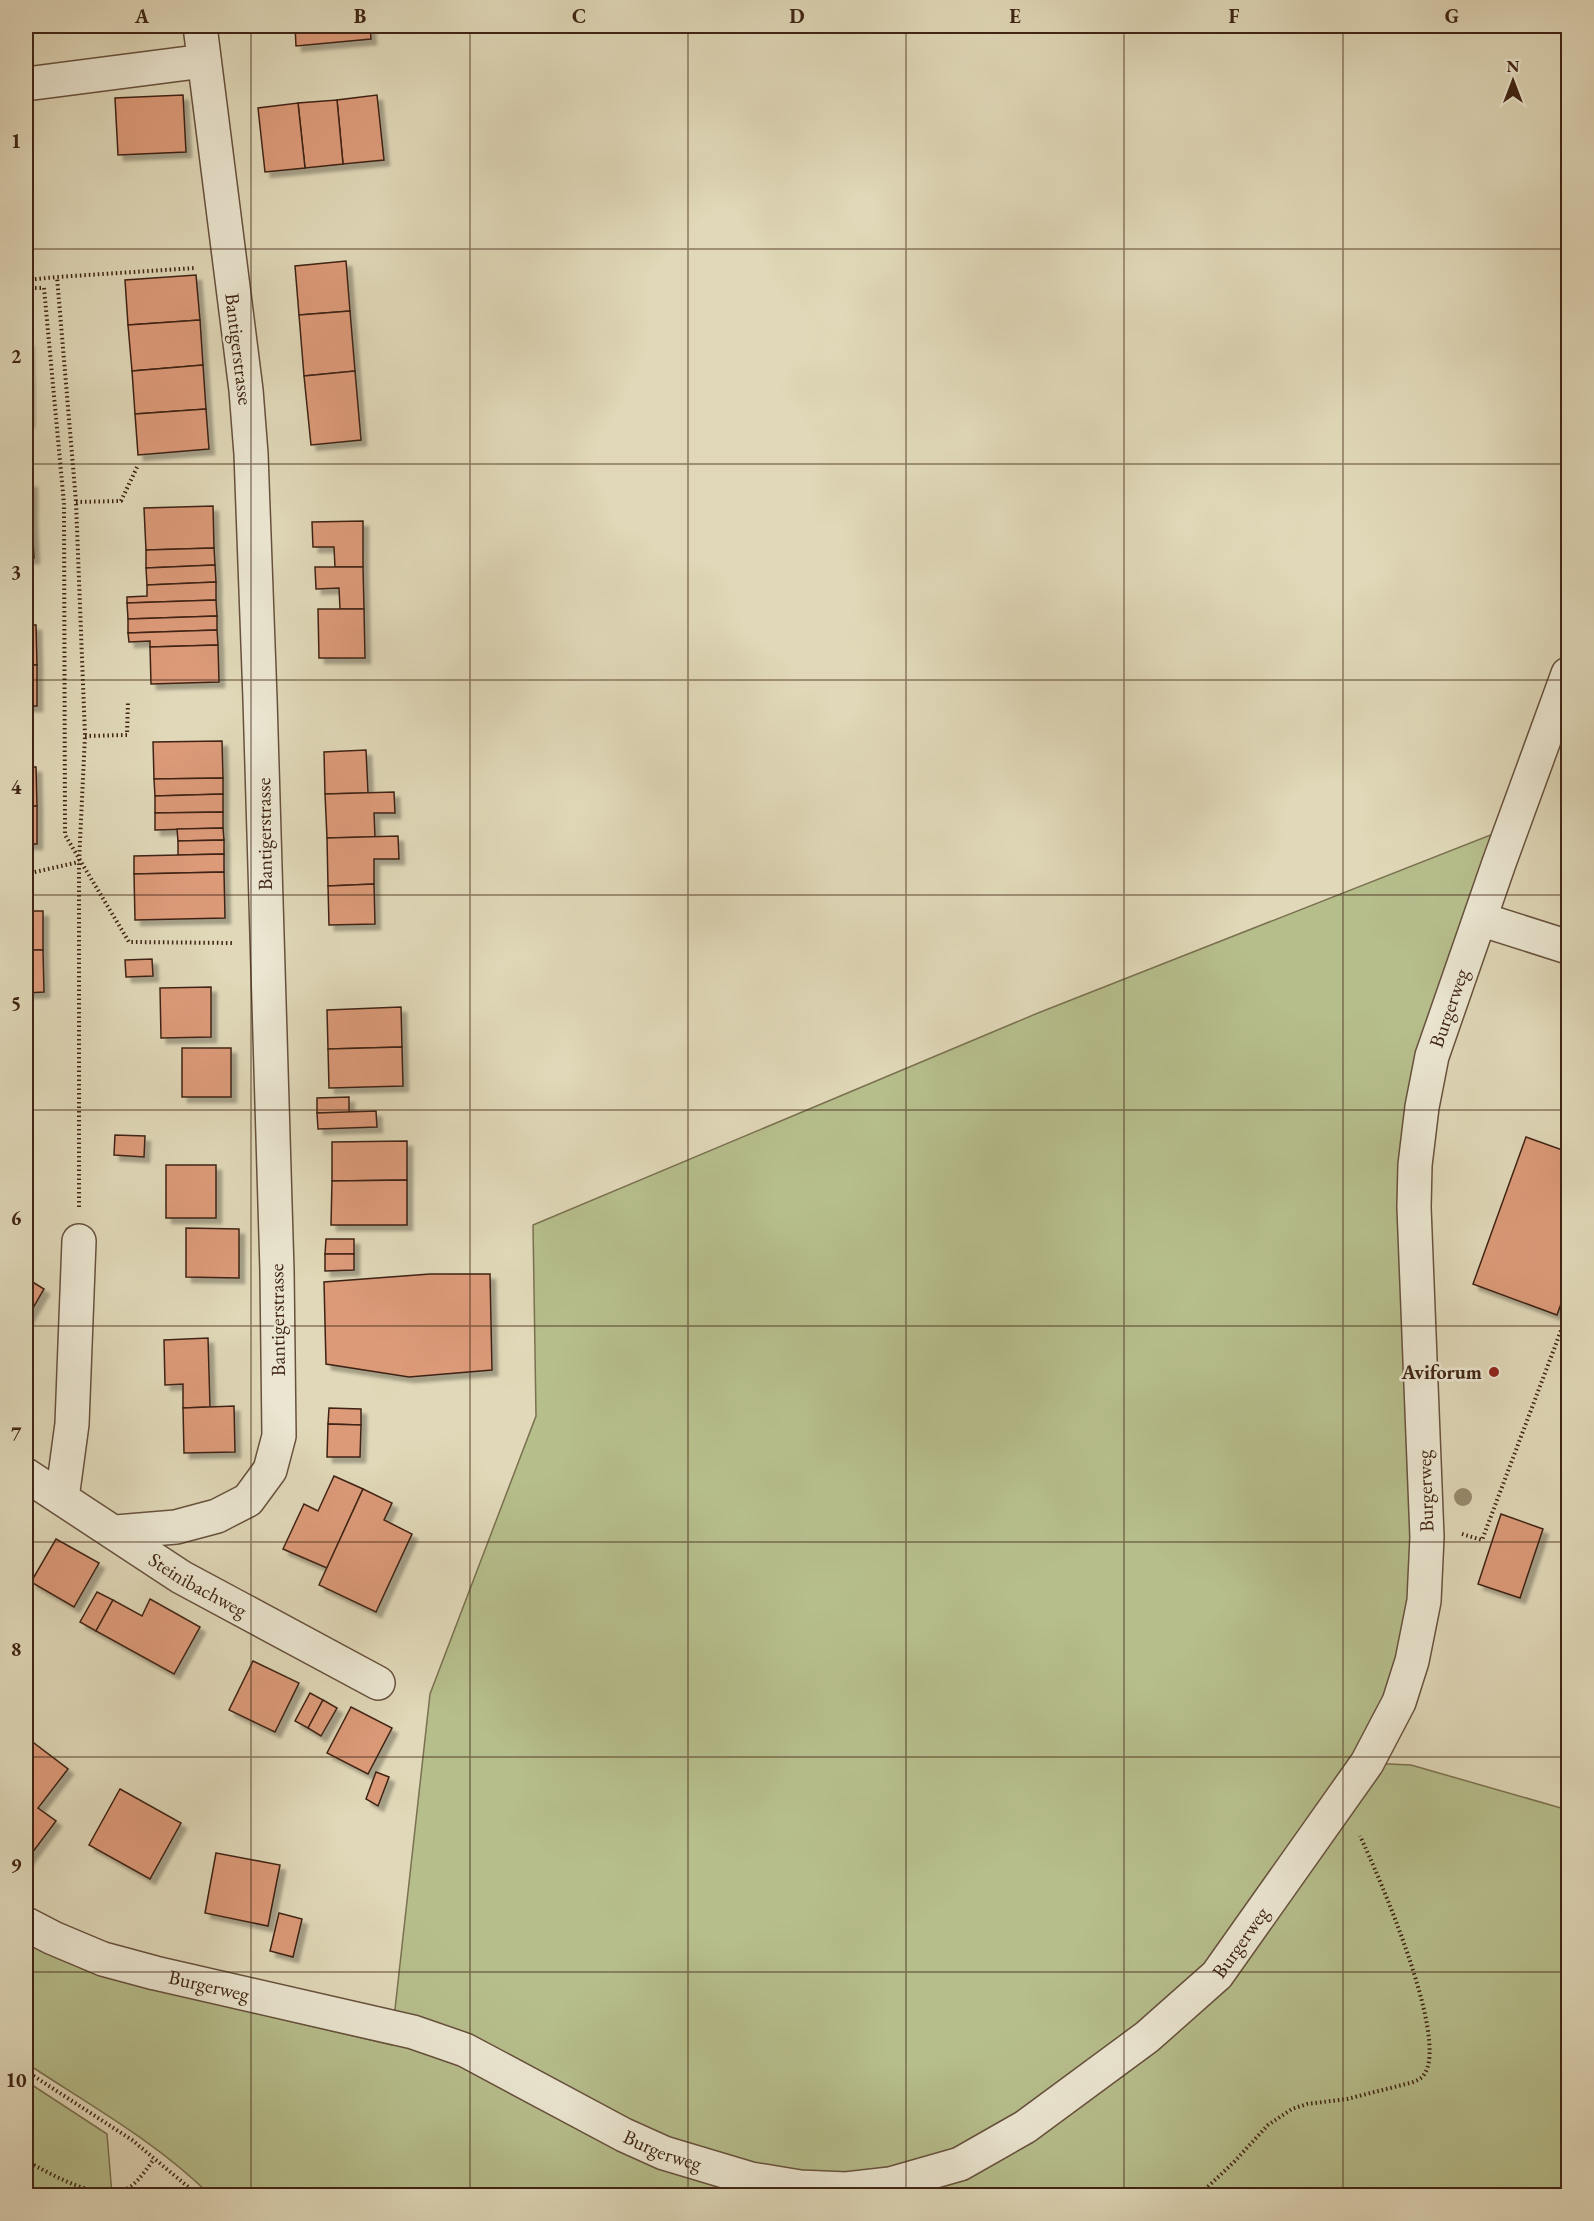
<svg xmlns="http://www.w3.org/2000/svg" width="1594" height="2221" font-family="'EB Garamond',serif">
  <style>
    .green { fill: #b6be8c; stroke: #7a7150; stroke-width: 1.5 }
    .building { fill: #dc9a79; stroke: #3f2414; stroke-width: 1.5; filter: url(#shadow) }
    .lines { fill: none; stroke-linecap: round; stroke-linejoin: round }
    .minor-casing { stroke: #67513d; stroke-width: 36 }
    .path { stroke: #3f2414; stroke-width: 4; stroke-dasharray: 1.5 3; stroke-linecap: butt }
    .minor { stroke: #ebe6d1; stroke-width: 33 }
    .tree { fill: #988a6e }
    .grid { fill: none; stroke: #3f2414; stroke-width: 1.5; stroke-opacity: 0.55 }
    .poi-dot { fill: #8f2418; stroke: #ebe6d1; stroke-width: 2 }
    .labels { text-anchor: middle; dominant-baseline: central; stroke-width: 5; stroke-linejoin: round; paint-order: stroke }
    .street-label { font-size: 20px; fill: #3f2414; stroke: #ebe6d1 }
    .poi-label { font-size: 20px; font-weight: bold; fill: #3f2414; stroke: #ebe6d1; text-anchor: end }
    .neatline { fill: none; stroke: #3f2414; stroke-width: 2 }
    .grid-label { font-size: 20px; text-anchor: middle; font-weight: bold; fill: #3f2414 }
  </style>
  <defs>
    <filter id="shadow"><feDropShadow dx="5.5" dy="5.5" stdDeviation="1.5" flood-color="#0004"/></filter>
  </defs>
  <rect width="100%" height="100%" fill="#e0d8b8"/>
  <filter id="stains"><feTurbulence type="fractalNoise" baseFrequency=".00333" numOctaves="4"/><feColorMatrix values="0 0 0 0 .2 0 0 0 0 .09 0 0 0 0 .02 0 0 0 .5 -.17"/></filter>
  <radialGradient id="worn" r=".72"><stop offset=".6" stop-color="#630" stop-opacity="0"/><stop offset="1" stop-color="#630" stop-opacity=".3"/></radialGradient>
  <!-- green -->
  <g class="green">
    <polygon points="1498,832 1422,1054 1414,1598 1367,1763 1411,1765 1568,1810 1568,2195 898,2195 751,2179 393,2027 430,1694 536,1416 533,1225 1038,1013"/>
    <path d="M26,1940L153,1989L392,2045L411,2043L774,2195H210C157,2142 88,2104 26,2063Z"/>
    <polygon points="26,2081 107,2134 112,2195 26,2195"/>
  </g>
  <!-- building -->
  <g class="building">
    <polygon points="295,26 370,26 371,39 296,46"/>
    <polygon points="183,95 186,152 118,155 115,98"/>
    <polygon points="377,95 384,160 343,164 337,100"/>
    <polygon points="337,100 343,164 305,168 298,103"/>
    <polygon points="298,103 305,168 265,172 258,108"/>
    <polygon points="346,261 350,311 299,315 295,266"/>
    <polygon points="196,275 200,320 128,325 125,280"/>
    <polygon points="350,311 355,371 304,376 299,315"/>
    <polygon points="200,320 203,365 132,371 128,325"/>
    <polygon points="26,341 28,341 29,382 26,382"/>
    <polygon points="203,365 206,409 135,414 132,371"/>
    <polygon points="355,371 361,440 311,445 304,376"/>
    <rect x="26" y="382" width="3" height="40"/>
    <polygon points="206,409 209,449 138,455 135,414"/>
    <rect x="26" y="482" width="6" height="38"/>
    <polygon points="213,506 214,548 146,550 144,508"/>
    <polygon points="26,520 32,520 34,558 26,558"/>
    <polygon points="363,521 363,567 335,567 334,547 313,547 312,522"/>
    <polygon points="214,548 215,565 146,568 146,550"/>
    <polygon points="215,565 216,582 147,585 146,568"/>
    <polygon points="315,567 363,567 364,609 340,609 339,588 316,589"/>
    <polygon points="216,582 216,600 127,603 127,597 147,596 147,585"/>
    <polygon points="216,600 217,616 128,619 127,603"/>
    <polygon points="318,609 364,609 365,658 319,658"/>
    <polygon points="217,616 217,630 128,633 128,619"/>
    <polygon points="26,625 36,625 37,665 26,665"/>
    <polygon points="217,630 218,645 150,647 150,641 129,642 128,633"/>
    <polygon points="218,645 219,682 151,684 150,647"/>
    <rect x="26" y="665" width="11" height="41"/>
    <polygon points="222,741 223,778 154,779 153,742"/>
    <polygon points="366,750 368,793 325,794 324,752"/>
    <polygon points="26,767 36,767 37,806 26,806"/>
    <polygon points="223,778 223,794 155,796 154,779"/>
    <polygon points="394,792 395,813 374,813 375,837 327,838 325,794"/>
    <polygon points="223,794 223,812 155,813 155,796"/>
    <rect x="26" y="806" width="11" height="38"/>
    <polygon points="223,812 223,828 155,830 155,813"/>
    <polygon points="223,828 224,840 178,841 177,829"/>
    <polygon points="398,836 399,859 374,859 374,884 328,886 327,838"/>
    <polygon points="224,840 224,854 178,855 178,841"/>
    <polygon points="224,854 224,872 134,874 134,856"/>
    <polygon points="224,872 225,918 135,920 134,874"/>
    <polygon points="374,884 375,924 329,925 328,886"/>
    <rect x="26" y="911" width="17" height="39"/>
    <polygon points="26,950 43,950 44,992 26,993"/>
    <polygon points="152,959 153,976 126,977 125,960"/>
    <polygon points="211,987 211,1037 161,1038 160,988"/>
    <polygon points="401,1007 402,1047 328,1049 327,1010"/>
    <polygon points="402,1047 403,1086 329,1088 328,1049"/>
    <rect x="182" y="1048" width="49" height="49"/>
    <polygon points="349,1097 349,1113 317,1113 317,1098"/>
    <polygon points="376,1111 377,1127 318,1129 317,1113"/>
    <polygon points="115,1135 145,1136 144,1157 114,1155"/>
    <polygon points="1526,1137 1568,1152 1568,1284 1557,1315 1473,1284"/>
    <polygon points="407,1141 407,1180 332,1181 332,1142"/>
    <rect x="166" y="1165" width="50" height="53"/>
    <polygon points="407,1180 407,1225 331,1225 332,1181"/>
    <polygon points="186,1228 239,1229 239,1278 186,1277"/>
    <polygon points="326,1239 354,1239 354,1254 325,1254"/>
    <polygon points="325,1254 354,1254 354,1270 325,1271"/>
    <polygon points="430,1274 490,1274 492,1370 409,1377 326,1364 324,1282"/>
    <polygon points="26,1278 44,1289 26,1320"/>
    <polygon points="208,1338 210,1407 183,1408 183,1384 165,1385 164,1340"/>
    <polygon points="234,1406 235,1452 184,1453 183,1408"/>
    <polygon points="329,1408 361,1409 361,1425 328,1424"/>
    <polygon points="328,1424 361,1425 360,1457 327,1457"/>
    <polygon points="334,1476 363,1489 327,1568 283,1549 304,1504 318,1511"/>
    <polygon points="363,1489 392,1503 384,1520 412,1534 376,1612 319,1585"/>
    <polygon points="1501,1514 1543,1529 1520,1598 1478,1584"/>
    <polygon points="56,1539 99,1563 74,1607 31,1582"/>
    <polygon points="97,1592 113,1600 96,1631 80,1622"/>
    <polygon points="150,1599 200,1627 174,1674 96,1631 113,1600 142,1616"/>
    <polygon points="253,1661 299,1683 275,1732 229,1710"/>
    <polygon points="310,1693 323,1700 308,1728 295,1721"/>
    <polygon points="323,1700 337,1708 321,1736 308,1728"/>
    <polygon points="351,1707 392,1728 368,1774 327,1753"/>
    <polygon points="26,1737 68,1769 38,1808 56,1821 26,1861"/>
    <polygon points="376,1772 389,1777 378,1806 366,1799"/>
    <polygon points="120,1789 181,1823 150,1879 89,1845"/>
    <polygon points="216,1853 280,1865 268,1926 205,1913"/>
    <polygon points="279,1913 302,1919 293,1957 270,1951"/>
  </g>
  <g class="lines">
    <!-- minor casing -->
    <g class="minor-casing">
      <g id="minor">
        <polyline points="26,84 204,61"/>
        <polyline points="1480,919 1568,947"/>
        <path id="s1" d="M26,1475L181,1577L378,1683"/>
        <polyline points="62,1498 72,1424 79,1241"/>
        <polyline points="116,1532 176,1527 217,1516 248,1500 270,1470 279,1436 277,1271 260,699 251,454 246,390 200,26"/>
        <path id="s2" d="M26,1924L53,1938L103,1959L155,1973L413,2032L465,2050L624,2135L664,2153L751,2179L800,2187L846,2189L890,2184L960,2164L1025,2127L1147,2037L1217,1975L1367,1763L1399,1702L1412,1661L1424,1601L1427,1537L1414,1207L1415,1165L1422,1107L1432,1056L1499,863L1568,674"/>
      </g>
    </g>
    <!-- path -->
    <g class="path">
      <polyline points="26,280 57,277"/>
      <polyline points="26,288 44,288 64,504 65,835 129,942 233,943"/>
      <polyline points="76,502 121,501 138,465"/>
      <polyline points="85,736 127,735 128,701"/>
      <polyline points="26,874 79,862"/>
      <polyline points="79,1207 79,862 85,736 76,502 57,277 195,268"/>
      <polyline points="1462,1534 1482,1540 1568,1312"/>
      <polyline points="26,2071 132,2140 199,2196"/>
      <path d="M26,2161C52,2174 101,2205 130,2187C140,2180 147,2168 154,2159"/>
      <path d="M1198,2196L1234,2162L1268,2125L1292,2109L1307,2104L1347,2099L1410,2083C1416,2081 1422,2079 1425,2073C1448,2036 1379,1876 1360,1836"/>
    </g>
    <!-- minor -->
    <use href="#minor" class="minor"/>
  </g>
  <!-- trees -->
  <circle class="tree" cx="1463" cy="1497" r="9"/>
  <!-- grid -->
  <path class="grid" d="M251,26V2196M470,26V2196M688,26V2196M906,26V2196M1124,26V2196M1343,26V2196M26,249H1568M26,464H1568M26,680H1568M26,895H1568M26,1110H1568M26,1326H1568M26,1542H1568M26,1757H1568M26,1972H1568"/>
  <!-- markers -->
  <circle class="poi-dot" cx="1494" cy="1372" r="6"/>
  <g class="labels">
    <!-- street labels -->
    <g class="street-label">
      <text transform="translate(239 349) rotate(83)">Bantigerstrasse</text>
      <text transform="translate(264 834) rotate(-91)">Bantigerstrasse</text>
      <text stroke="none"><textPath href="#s2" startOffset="2336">Burgerweg</textPath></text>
      <text transform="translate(277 1320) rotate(-91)">Bantigerstrasse</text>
      <text transform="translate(1425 1491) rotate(-92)">Burgerweg</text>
      <text stroke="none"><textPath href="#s1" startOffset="204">Steinibachweg</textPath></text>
      <text stroke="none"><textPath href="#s2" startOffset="1346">Burgerweg</textPath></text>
      <text stroke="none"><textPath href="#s2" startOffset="194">Burgerweg</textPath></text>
      <text stroke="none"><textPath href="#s2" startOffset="680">Burgerweg</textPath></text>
    </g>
    <!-- poi labels -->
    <g class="poi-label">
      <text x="1482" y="1372">Aviforum</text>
    </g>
  </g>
  <!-- margin -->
  <rect width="1594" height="2221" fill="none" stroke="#e0d8b8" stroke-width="66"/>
  <!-- north arrow -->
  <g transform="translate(1513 81)" stroke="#ebe6d1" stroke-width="4.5" paint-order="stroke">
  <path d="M0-4.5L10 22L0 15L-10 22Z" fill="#3f2414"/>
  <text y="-9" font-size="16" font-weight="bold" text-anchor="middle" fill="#3f2414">N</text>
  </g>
  <rect x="33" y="33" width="1528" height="2155" class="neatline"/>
  <g class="grid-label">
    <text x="142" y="23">A</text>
    <text x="360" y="23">B</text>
    <text x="579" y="23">C</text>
    <text x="797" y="23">D</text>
    <text x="1015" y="23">E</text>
    <text x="1234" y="23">F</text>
    <text x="1452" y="23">G</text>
    <text x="16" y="148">1</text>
    <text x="16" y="363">2</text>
    <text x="16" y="579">3</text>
    <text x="16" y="794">4</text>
    <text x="16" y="1010">5</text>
    <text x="16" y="1225">6</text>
    <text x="16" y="1441">7</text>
    <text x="16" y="1656">8</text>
    <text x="16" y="1872">9</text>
    <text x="16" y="2087">10</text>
  </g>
  <rect width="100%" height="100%" filter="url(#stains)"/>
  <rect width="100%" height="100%" fill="url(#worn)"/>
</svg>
